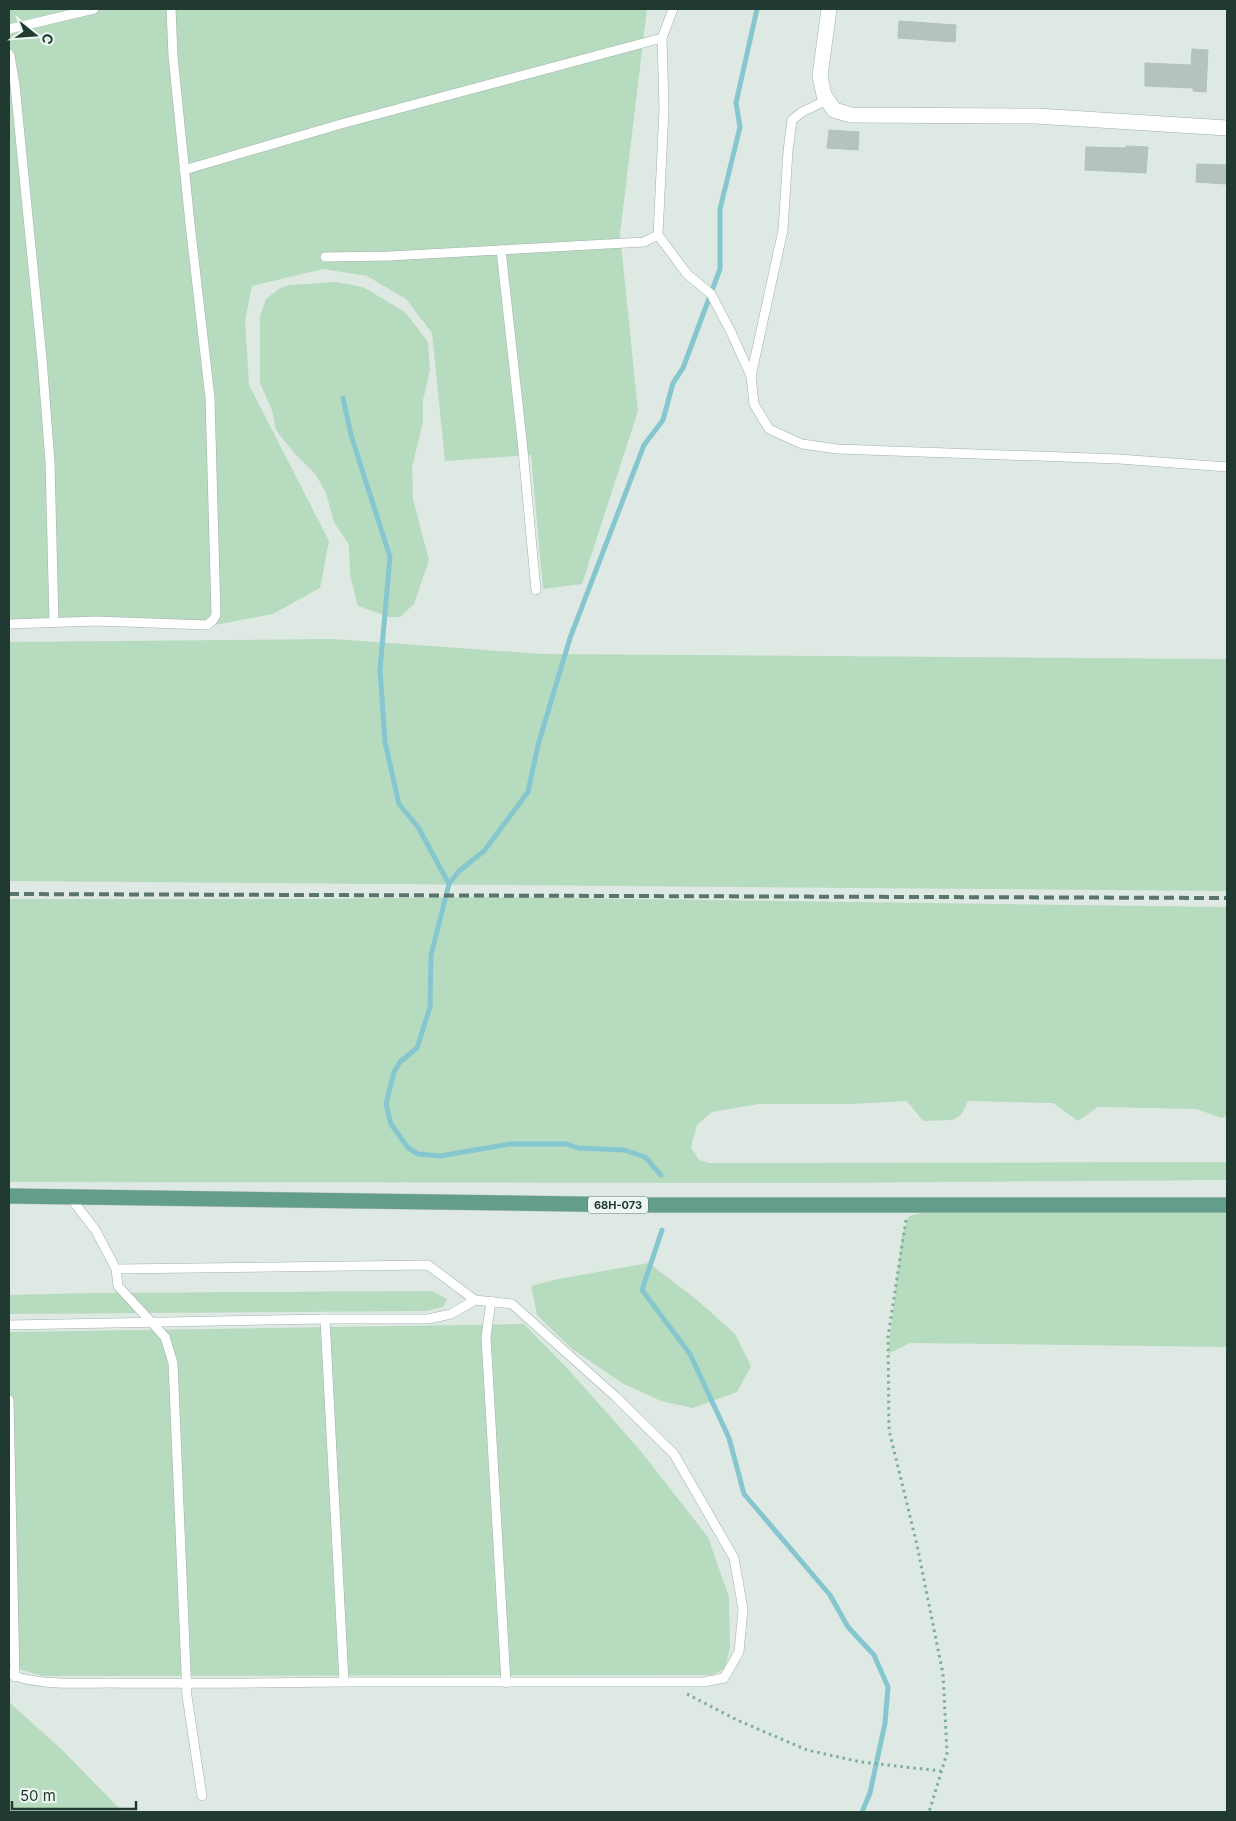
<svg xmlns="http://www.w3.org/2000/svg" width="1236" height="1821" font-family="Inter,sans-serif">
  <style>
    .green { fill: #b7dbbf }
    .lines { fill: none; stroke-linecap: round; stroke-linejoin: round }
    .stream { stroke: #86c7cf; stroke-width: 5 }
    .building { fill: #b4c4bd; stroke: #b1c3ba }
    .lane-casing { stroke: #a1b1ab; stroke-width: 10 }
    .street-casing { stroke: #a1b1ab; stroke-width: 16 }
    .primary-casing { stroke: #bcc4c1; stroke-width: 16 }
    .path { stroke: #7fad9c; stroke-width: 3; stroke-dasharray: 2.5 4; stroke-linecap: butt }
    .lane { stroke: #fff; stroke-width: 9 }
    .street { stroke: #fff; stroke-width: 15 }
    .primary { stroke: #639e8c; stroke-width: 15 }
    .rail { stroke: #5a756c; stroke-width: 4; stroke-dasharray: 10 5; stroke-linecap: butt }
    .labels { text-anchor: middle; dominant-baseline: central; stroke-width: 4; stroke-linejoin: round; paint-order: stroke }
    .shield { fill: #eef6f2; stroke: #5e726b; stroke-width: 1 }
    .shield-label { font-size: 11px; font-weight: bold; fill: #203931 }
  </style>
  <rect width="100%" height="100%" fill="#dee9e4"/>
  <!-- green -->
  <g class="green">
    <polygon points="9,9 647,9 620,234 638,411 582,584 543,589 531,455 445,461 432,333 406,299 367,276 323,269 252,286 245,321 249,385 329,541 320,588 273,614 209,626 9,623"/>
    <polygon points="336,282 363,287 405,312 428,342 430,370 423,400 423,422 412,467 413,499 429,560 414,604 400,617 389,617 358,606 350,575 349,545 334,522 326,493 316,475 294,453 276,430 272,410 260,383 260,316 266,299 280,288 290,285"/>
    <polygon points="334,639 542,654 1227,659 1227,891 9,881 9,642"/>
    <polygon points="481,897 1227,907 1227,1116 1221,1118 1197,1109 1098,1107 1078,1121 1053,1103 968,1101 961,1115 952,1120 923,1121 907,1101 851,1104 758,1104 712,1112 697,1125 691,1147 699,1160 709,1163 1227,1162 1227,1180 813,1183 9,1182 9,899 312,899"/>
    <polygon points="921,1213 1227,1213 1227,1347 910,1343 888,1354 902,1235 909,1216"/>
    <polygon points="649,1263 697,1300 735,1334 751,1366 737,1392 693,1408 661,1401 622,1383 572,1349 537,1315 531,1286 558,1279"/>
    <polygon points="432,1291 447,1299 443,1307 426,1311 9,1314 9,1295 90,1293"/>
    <polygon points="524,1324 568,1369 639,1449 708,1537 729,1597 730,1648 725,1669 712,1675 42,1676 9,1666 9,1332"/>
    <polygon points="9,1702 61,1749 123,1812 9,1812"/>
  </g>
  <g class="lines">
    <!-- stream -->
    <g class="stream">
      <polyline points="343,398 351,435 390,557 380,670 385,742 399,804 418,827 449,884"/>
      <polyline points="661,1175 645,1157 624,1150 578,1148 567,1144 510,1144 440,1156 418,1154 408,1148 391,1124 386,1104 394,1072 400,1062 417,1048 430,1007 431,955 449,884 458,872 484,851 528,792 538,745 570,638 644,445 663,420 673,383 683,368 720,269 720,209 740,127 736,103 757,9"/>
      <polyline points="662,1230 642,1290 690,1354 729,1438 744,1494 830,1595 848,1627 874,1655 888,1687 885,1723 870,1793 862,1812"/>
    </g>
  </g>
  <!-- building -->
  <g class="building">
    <polygon points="899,21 956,25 955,42 898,38"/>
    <polygon points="1192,49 1208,50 1206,92 1193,91 1193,88 1145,86 1145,63 1191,65"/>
    <polygon points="829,130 859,132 858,150 827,148"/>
    <polygon points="1126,146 1148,147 1146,173 1085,170 1086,147 1126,148"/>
    <polygon points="1197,164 1227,165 1226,184 1196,182"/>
  </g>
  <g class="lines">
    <!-- lane casing -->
    <g class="lane-casing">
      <g id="lane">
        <polyline points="673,9 662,38 664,109 658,235 687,274 711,294 730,330 751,376"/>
        <polyline points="9,29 94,9"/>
        <polyline points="9,54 10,56 15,85 42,359 50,462 54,622"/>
        <polyline points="827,100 802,112 792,120 788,151 783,230 751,376 754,404 769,429 802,444 837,449 1119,459 1227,467"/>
        <polyline points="184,170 341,124 662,38"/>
        <polyline points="501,250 522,440 536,590"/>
        <polyline points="325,257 390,256 644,242 658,235"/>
        <polyline points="9,624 96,621 207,625 213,620 216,615 210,398 190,224 173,56 171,9"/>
        <polyline points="70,1197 96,1231 116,1269 118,1286 165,1337 173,1363 187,1696 202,1796"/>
        <polyline points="116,1269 428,1265 475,1300 512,1304 616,1397 674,1454 734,1558 743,1609 739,1652 724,1678 704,1682 344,1682"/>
        <polyline points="491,1301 486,1337 506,1683"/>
        <polyline points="9,1325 325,1319 428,1319 451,1314 475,1300"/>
        <polyline points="9,1400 15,1677"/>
        <path d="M9,1673C31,1686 84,1683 110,1683C188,1684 266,1683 344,1682L325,1319"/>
      </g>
    </g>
    <!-- street casing -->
    <g class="street-casing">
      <polyline id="street" points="829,9 820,76 824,95 834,110 851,115 1036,116 1227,128"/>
    </g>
    <!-- primary casing -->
    <g class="primary-casing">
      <polyline id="primary" points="9,1196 643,1205 1227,1205"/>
    </g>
    <!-- path -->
    <g class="path">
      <polyline points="906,1220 888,1337 889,1430 917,1545 943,1674 947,1753 930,1809 927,1812"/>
      <polyline points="687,1694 737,1720 807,1750 861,1762 941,1771"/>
    </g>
    <!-- lane -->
    <use href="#lane" class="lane"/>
    <!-- street -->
    <use href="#street" class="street"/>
    <!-- primary -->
    <use href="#primary" class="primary"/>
    <!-- rail -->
    <polyline class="rail" points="9,894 1227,898"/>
  </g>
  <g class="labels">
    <!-- shield labels -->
    <rect class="shield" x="588" y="1196.5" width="60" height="17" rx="4"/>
    <g class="shield-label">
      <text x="618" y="1205">68Н-073</text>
    </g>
  </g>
  <!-- border -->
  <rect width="1236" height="1821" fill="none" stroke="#203931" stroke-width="20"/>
  <!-- north arrow -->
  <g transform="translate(35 35) rotate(107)" stroke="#eef6f2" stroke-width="4" paint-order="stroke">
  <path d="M0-4L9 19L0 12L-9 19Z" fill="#203931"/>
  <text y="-8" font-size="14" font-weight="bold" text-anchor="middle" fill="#203931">С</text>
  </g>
  <!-- scale -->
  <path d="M12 1801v8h124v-8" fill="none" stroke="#203931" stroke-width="2.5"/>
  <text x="20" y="1801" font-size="15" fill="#203931" stroke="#eef6f2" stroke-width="4" paint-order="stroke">50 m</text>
</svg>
